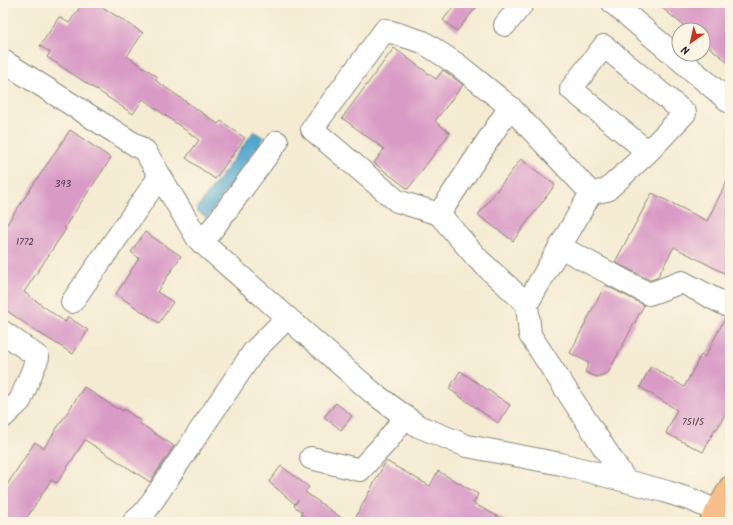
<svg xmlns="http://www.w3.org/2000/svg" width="733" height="525" font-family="Kalam,sans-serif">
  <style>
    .water { fill: #50a7cd; stroke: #366274 }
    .building { fill: #d99bc6 }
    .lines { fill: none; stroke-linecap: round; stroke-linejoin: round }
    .minor-casing { stroke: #888477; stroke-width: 24 }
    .major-casing { stroke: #888477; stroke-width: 24 }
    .minor { stroke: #fff; stroke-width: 22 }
    .major { stroke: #f7be88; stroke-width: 22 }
    .labels { text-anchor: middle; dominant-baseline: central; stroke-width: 3; stroke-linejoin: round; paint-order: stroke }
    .number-label { font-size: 10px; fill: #4b3c46 }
  </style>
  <rect width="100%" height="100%" fill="#fcf5e5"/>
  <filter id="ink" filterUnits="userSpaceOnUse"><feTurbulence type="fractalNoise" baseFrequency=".025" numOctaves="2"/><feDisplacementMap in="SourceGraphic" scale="8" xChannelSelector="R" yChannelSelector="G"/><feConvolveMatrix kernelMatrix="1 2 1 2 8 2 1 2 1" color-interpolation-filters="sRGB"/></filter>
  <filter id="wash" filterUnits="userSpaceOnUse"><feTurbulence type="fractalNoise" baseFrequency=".012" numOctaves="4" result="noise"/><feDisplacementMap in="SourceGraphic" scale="16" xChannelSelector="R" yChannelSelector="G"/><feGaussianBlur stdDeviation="0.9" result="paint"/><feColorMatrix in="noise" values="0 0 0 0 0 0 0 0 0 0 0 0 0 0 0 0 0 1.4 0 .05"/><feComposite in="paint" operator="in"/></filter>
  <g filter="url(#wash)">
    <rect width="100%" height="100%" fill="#f4ebd2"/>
    <!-- water -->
    <polygon class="water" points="254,131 264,138 207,218 196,210"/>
    <g id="blocks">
      <!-- building -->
      <g class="building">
        <polygon points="83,3 96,3 143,33 127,56 158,77 155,80 218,124 221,121 245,138 215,179 186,158 199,140 143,99 133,114 47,57 50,52 40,46 59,17 69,23"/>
        <polygon points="457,3 480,3 457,31 443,20"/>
        <polygon points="656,3 730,3 730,64 703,42 703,30 689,30"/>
        <polygon points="394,48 436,79 443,70 463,85 435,121 450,133 408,189 374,163 384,149 342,118"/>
        <polygon points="70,130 111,158 64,228 66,229 24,292 65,322 68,317 88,330 73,354 33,329 3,308 3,230"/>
        <polygon points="521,159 555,185 513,241 478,215"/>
        <polygon points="730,175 730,276 674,247 657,278 650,280 615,262 652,193 707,221"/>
        <polygon points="145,232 181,256 157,292 173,302 159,323 116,294 139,258 131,252"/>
        <polygon points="605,285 644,305 608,373 597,377 585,372 589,363 570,353"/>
        <polygon points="725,318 730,319 730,405 717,429 715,429 703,452 666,433 677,410 640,387 651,366 684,387 701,355 705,357"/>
        <polygon points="460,371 510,405 498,423 449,389"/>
        <polygon points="84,387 117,409 118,408 123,411 124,409 141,421 139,423 174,446 150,482 85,440 57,483 51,480 24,522 3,522 3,491 35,442 44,448"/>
        <polygon points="336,403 352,416 341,430 324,417"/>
        <polygon points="386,461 430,486 438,471 478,494 473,503 508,522 353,522"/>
        <polygon points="281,466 309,487 305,492 347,522 312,522 301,514 302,512 294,506 298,500 295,504 269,482"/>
      </g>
    </g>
  </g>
  <g filter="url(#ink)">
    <use href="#blocks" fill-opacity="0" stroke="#888477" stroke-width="1"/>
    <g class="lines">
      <!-- minor casing -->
      <g class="minor-casing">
        <g id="minor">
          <polyline points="613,3 730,102"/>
          <polyline points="505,25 523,3"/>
          <polyline points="3,61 145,151 198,239 373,393 418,426 467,446 561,464 664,491 692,500 730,517"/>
          <polyline points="591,193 607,190 648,152 571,89 604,46 685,113 648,152"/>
          <polyline points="439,214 397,201 312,129 385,30 423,42 458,65 510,107"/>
          <polyline points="202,243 277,142"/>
          <polyline points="560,247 649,294 682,282 730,307"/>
          <polyline points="72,302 160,176"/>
          <polyline points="527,304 478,259 439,214 510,107 591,193 527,304 530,335 626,481"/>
          <polyline points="3,332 38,357 20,401 3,417"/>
          <polyline points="311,458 360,470 387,441 405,417"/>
          <polyline points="134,522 145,512 254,351 287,318"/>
        </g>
      </g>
      <!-- major casing -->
      <g class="major-casing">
        <polyline id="major" points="711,522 730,487"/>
      </g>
      <!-- minor -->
      <use href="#minor" class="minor"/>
      <!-- major -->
      <use href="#major" class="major"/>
    </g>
  </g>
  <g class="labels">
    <!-- number labels -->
    <g class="number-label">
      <text x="63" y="184">393</text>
      <text x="25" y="242">1772</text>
      <text x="693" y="422">751/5</text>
    </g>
  </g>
  <!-- margin -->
  <rect width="733" height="525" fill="none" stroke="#fcf5e5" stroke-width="16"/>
  <!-- north arrow -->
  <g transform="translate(691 42) rotate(214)"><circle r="19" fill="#fcf5e5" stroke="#a29e95"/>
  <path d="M0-3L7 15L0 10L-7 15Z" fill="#c8321e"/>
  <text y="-6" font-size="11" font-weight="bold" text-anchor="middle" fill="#1c1c1c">N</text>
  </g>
</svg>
